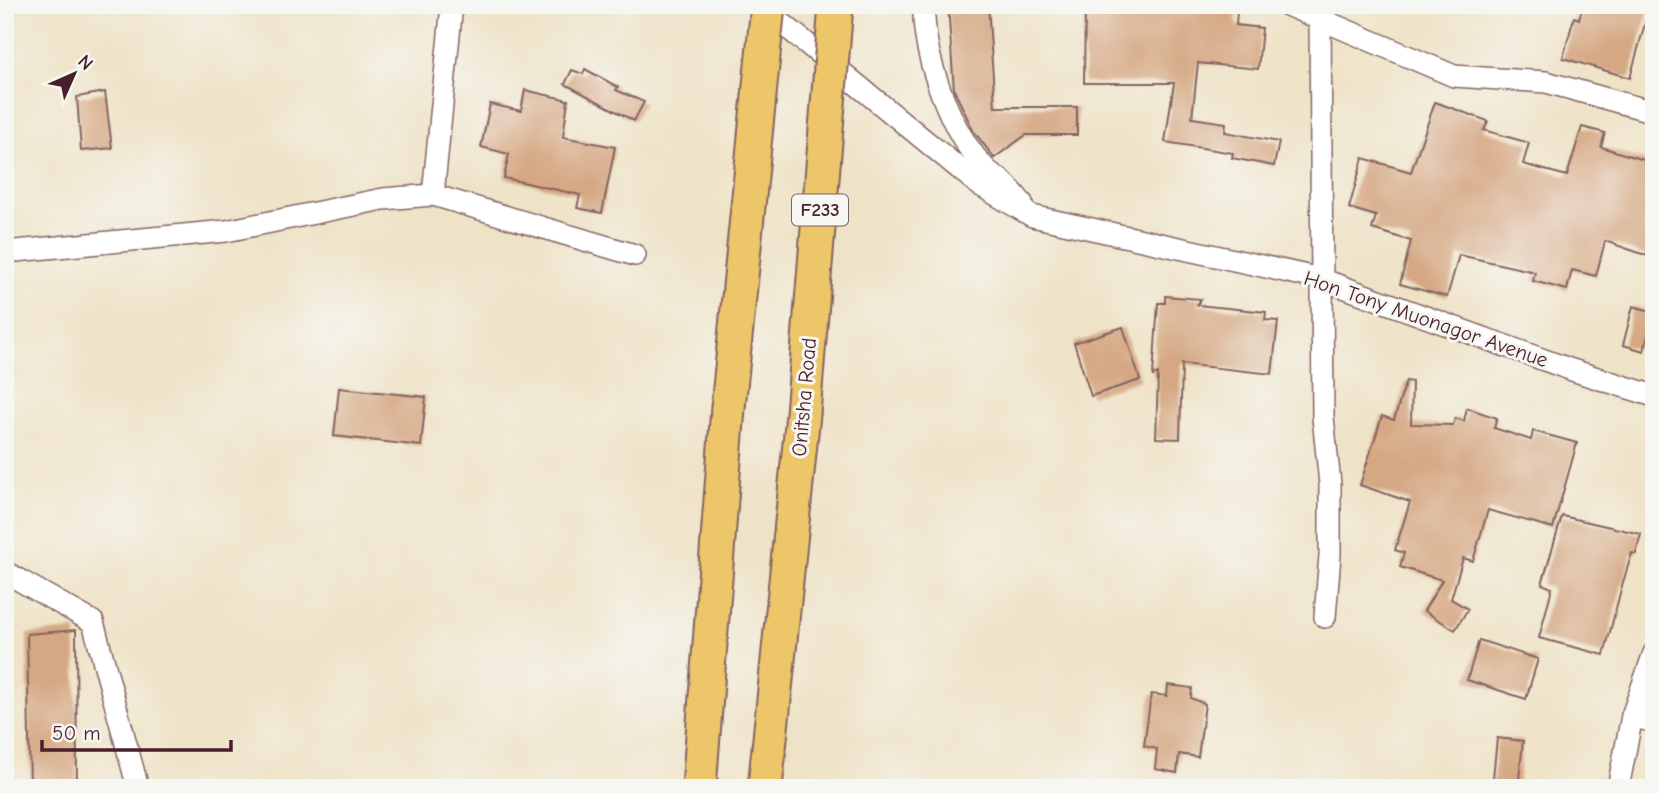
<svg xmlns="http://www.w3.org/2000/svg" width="1659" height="793" font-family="'Comic Neue',sans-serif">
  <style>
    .building { fill: #d5a782 }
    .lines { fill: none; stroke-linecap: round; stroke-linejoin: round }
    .street-casing { stroke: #846462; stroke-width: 24 }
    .primary-casing { stroke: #846462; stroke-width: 37 }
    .street { stroke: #fff; stroke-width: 21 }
    .primary { stroke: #ecc669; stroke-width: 33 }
    .primary-bridge-casing { stroke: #846462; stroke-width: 37; stroke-linecap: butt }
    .primary-bridge { stroke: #ecc669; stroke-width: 33 }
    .labels { text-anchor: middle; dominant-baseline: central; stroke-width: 6; stroke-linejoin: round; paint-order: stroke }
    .shield { fill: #f6f6f2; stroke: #7e6067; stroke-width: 2 }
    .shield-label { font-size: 19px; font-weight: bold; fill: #4a1f2b }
    .street-label { font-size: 21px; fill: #4a1f2b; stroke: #f6f6f2 }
  </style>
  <rect width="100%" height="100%" fill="#f6f6f2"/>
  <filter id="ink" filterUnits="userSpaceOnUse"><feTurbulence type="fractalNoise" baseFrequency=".0143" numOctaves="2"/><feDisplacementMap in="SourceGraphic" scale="14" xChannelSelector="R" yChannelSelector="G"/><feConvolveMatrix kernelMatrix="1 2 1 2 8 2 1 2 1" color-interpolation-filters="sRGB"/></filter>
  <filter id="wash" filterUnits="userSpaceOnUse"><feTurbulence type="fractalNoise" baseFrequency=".00686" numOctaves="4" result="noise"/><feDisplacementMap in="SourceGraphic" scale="28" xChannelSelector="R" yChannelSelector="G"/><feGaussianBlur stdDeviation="1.57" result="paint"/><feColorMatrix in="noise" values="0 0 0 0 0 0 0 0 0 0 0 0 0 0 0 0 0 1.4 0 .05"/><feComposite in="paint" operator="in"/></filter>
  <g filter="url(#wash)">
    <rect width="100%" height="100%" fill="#efe3c7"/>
    <g id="blocks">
      <!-- building -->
      <g class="building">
        <polygon points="948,5 988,5 995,107 1077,107 1077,135 1026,135 994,158 973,130 954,90"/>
        <polygon points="1085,5 1170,5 1216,11 1217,8 1237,10 1236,25 1262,28 1258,69 1198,63 1192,118 1226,123 1225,132 1279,142 1274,166 1232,158 1233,153 1165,142 1174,83 1084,83"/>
        <polygon points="1583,5 1650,5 1630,78 1563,58 1574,17 1579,19"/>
        <polygon points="585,69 618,87 616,90 644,102 634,121 565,84 572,70 583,74"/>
        <polygon points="525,90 568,100 563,137 615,147 602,213 577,208 580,195 504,178 509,154 481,147 490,104 521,111"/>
        <polygon points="105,92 112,148 81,151 77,97"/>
        <polygon points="1435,102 1488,121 1484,130 1529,143 1523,164 1567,176 1582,127 1605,133 1601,147 1654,163 1654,258 1605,241 1596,276 1572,270 1567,290 1533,281 1535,272 1459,255 1447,297 1400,284 1411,241 1372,229 1376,216 1349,208 1363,158 1411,172"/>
        <polygon points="1165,296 1201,299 1197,305 1266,312 1265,320 1278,321 1272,374 1182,364 1180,439 1156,438 1158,374 1153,376 1158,303 1165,303"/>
        <polygon points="1633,306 1654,312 1644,351 1623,345"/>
        <polygon points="1123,327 1140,380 1091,396 1074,343"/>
        <polygon points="1406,381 1412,382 1411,424 1453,425 1455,418 1464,421 1467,408 1497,418 1494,428 1531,440 1533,431 1577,443 1553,528 1488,510 1473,561 1463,558 1451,599 1468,609 1455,630 1424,611 1442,580 1400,567 1404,553 1395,550 1410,502 1360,485 1382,416 1394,420"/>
        <polygon points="339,388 426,397 421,446 334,436"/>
        <polygon points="1562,516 1641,534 1636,554 1632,553 1621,589 1604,655 1539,638 1552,588 1542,584"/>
        <polygon points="76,630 77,788 30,788 27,634"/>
        <polygon points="1479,640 1538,659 1526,699 1467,680"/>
        <polygon points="1168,685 1192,688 1191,698 1205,704 1198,757 1179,754 1177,773 1155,769 1157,749 1144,746 1151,694 1167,696"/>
        <polygon points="1497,738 1523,741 1518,788 1492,788"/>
      </g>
    </g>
  </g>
  <g filter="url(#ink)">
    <use href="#blocks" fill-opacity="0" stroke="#846462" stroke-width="2"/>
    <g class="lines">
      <!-- street casing -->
      <g class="street-casing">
        <g id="street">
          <path d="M924,5C922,56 951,134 987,170C992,175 999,178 1004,183C1011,189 1016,197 1022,203"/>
          <polyline points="1287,5 1454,76 1546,82 1654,112"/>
          <polyline points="761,6 978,184 1032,216 1321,279 1572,370 1654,396"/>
          <polyline points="1320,17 1323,417 1330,484 1330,555 1325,617"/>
          <polyline points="433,195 452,5"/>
          <polyline points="5,252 226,231 383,199 433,195 635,255"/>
          <polyline points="5,572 93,622 138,788"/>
          <polyline points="1632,716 1654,722"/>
          <polyline points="1618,788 1632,716 1654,653"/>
        </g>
      </g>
      <!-- primary casing -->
      <g class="primary-casing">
        <g id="primary">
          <polyline points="699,788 728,408"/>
          <polyline points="765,788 803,414"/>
        </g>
      </g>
      <!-- street -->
      <use href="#street" class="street"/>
      <!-- primary -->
      <use href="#primary" class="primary"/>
      <!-- primary-bridge casing -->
      <g class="primary-bridge-casing">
        <g id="primary-bridge">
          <polyline points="728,408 768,5"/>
          <polyline points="803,414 836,5"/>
        </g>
      </g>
      <!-- primary-bridge -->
      <use href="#primary-bridge" class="primary-bridge"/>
    </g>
  </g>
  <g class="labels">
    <!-- shield labels -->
    <rect class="shield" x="792" y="194.5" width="56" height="31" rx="5"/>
    <g class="shield-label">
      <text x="820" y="210">F233</text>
    </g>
    <!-- street labels -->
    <g class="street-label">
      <text transform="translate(1426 319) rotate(19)">Hon Tony Muonagor Avenue</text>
      <text transform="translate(804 397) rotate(-85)">Onitsha Road</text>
    </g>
  </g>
  <!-- margin -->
  <rect width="1659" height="793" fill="none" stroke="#f6f6f2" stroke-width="28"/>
  <!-- north arrow -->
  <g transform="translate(74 74) rotate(45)" stroke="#f6f6f2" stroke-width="5" paint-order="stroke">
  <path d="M0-5L12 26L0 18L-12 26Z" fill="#4a1f2b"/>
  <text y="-10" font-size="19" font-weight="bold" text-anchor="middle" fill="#4a1f2b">N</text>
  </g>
  <!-- scale -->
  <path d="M42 740v10h189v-10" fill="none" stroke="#4a1f2b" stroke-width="3.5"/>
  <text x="52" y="740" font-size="21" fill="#4a1f2b" stroke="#f6f6f2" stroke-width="5" paint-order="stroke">50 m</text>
</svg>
